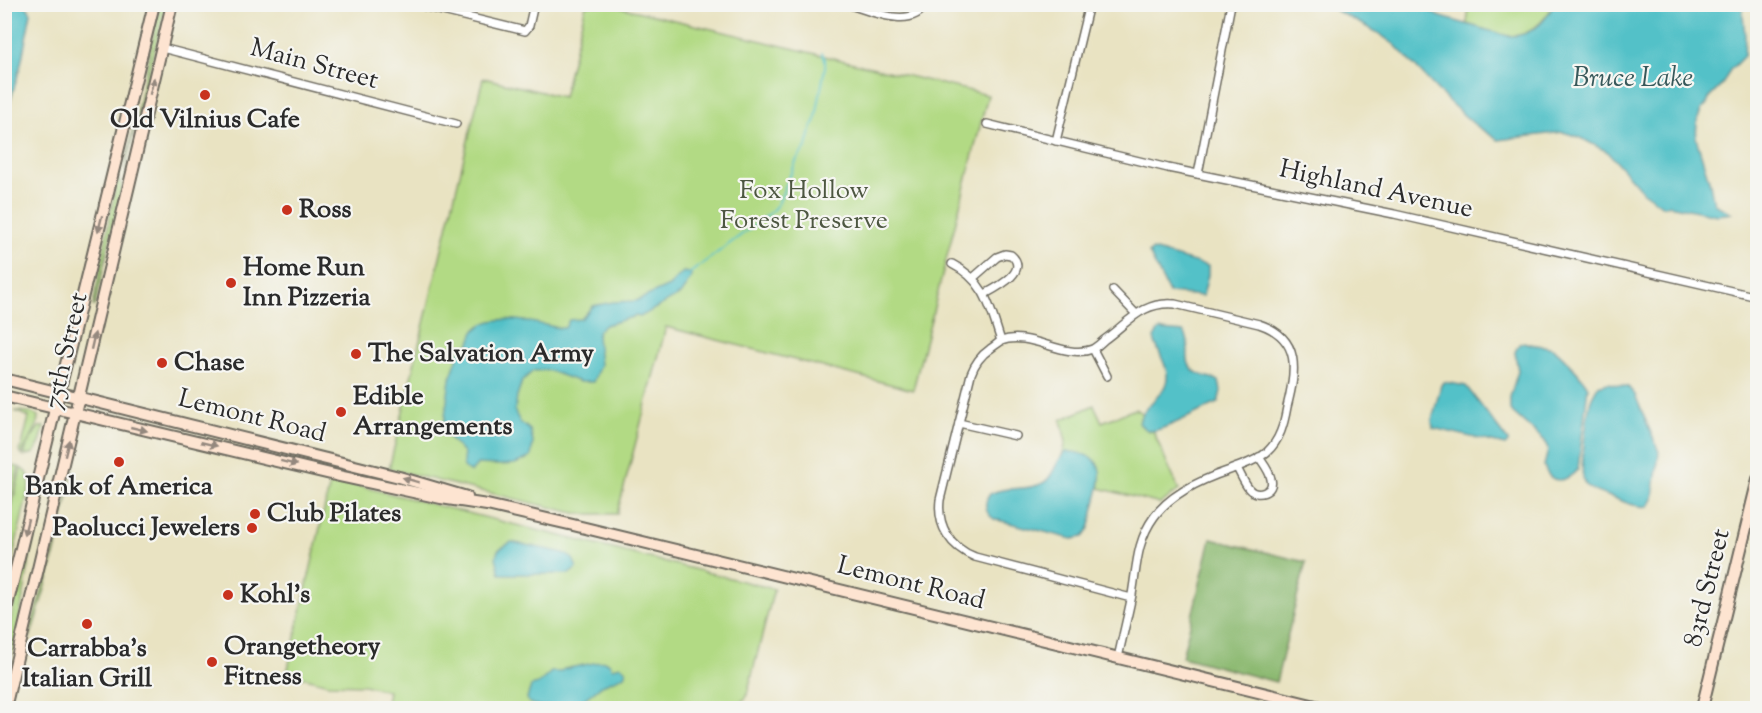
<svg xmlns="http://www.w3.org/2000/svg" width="1762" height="713" font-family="'Sorts Mill Goudy',serif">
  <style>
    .green { fill: #b2da84; stroke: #6e8258; stroke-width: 1.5 }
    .forest { fill: #8dba72; stroke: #5c724e; stroke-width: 1.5 }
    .water { fill: #53c1c8; stroke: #3f767a; stroke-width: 1.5 }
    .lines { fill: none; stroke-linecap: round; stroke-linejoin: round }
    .stream { stroke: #53c1c8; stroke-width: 2 }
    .street-casing { stroke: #6e6b60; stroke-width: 10 }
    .secondary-casing { stroke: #6e6b60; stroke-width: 14 }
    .street { stroke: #fff; stroke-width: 7 }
    .secondary { stroke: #fde4d1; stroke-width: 10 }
    .oneway { fill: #94887e }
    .poi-dot { fill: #c8321e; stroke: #f6f6f2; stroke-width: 2 }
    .labels { text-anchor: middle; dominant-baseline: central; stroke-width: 4.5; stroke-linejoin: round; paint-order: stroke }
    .street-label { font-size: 26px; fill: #2b2b2b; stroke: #f6f6f2 }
    .poi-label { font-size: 26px; font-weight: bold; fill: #2b2b2b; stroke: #f6f6f2; text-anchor: start }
    .park-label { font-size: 26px; fill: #4d5741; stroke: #f6f6f2 }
    .water-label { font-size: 27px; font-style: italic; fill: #37585a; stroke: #f6f6f2 }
  </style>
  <rect width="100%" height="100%" fill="#f6f6f2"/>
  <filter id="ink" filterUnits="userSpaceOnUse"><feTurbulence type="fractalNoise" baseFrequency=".0167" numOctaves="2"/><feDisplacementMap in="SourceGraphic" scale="12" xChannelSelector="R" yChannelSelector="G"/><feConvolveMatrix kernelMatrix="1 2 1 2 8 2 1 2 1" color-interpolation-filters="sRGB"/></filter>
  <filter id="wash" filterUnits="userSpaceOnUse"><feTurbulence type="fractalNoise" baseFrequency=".008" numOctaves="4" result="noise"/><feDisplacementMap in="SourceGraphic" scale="24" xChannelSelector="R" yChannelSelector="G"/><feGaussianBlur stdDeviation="1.35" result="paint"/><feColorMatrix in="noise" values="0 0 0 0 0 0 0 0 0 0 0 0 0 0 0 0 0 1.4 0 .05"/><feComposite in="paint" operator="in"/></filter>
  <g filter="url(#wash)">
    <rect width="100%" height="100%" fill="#e9e3c2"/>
    <!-- green -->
    <g class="green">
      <polygon points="160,5 166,5 124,171"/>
      <polygon points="586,5 611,5 988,95 913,390 666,327 617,514 579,514 389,469 483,78 563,97"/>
      <path d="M1469,5H1553C1549,14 1543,21 1535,27C1514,45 1491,31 1467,24Z"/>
      <polygon points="117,179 119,180 122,186 95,306 93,306"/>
      <polygon points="1094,405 1102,422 1135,409 1142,413 1140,419 1149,431 1153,431 1179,490 1160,504 1099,488 1100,484 1067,452 1062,456 1066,442 1061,420"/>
      <path d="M15,411L30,412L38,416C38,432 26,441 22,455L19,451L22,445L29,417Z"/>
      <polygon points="39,427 44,427 40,443 34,453 24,456 27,444"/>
      <polygon points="13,466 19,467 5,528 5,489 10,468"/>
      <polygon points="21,468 28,474 30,483 5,591 5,536"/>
      <polygon points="74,469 51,569 30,638 31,626 50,565"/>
      <polygon points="331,479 774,589 746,698 740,702 738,708 385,708 388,691 364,685 328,684 287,673"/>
      <path d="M34,522H36L17,632L5,684C4,629 22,575 34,522Z"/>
    </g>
    <!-- forest -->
    <polygon class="forest" points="1211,539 1306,562 1276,682 1182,657"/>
    <!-- water -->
    <g class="water">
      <polygon points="5,4 26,5 31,13 21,64 10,102 5,104"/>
      <path d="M1326,5H1422L1438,16L1508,36C1529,37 1545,24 1553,5H1742L1745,36L1744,56L1730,70L1722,85L1710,97L1707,104L1701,110L1697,122L1696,138L1710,184L1714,204L1732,213L1717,215L1669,205L1663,206L1643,192L1608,152L1579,137L1563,132L1498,140L1475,125L1447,100L1395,45L1378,33Z"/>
      <polygon points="1153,250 1208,266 1208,275 1203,296 1169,293 1149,253"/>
      <path d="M683,272L690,273L692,276L681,294L640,317L636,316L605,325L598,331L597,336L600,365L593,382H580L547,370L533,371L522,381L517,396L515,412L520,422L530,430L533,442L531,457L515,464L499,465L477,464L471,473C462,467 462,464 464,454L443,431L450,379L461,348L469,345C471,341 472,335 474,332C490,309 538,324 559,328H565L569,320L581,319L593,306L613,302L636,301L669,286Z"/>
      <path d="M1161,330L1184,332C1194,345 1180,362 1196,372C1203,377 1211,377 1219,381L1221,391L1218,403C1205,408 1162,432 1151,431C1145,430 1142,427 1139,423C1142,403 1169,396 1167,374C1166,362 1157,351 1154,338L1158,331Z"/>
      <path d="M1524,342C1533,346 1543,345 1552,348C1559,351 1584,379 1588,387L1578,469C1566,483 1550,485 1544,466L1548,450L1545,441L1510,410V397L1518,371L1515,352L1519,344Z"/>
      <polygon points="1444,382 1466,386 1508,441 1508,443 1505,445 1433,428 1432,420 1441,385"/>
      <path d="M1608,383L1628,387L1635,395L1659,452L1653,499L1649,506C1638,508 1627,503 1617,499C1607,495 1589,492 1584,482C1579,472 1587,416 1590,403C1591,397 1595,392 1598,386Z"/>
      <path d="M1066,452C1073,451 1078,453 1085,455C1109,463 1099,488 1094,507C1092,517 1091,529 1083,537L1072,539L994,519C985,513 983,503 990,494C1006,485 1027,492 1043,483C1055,476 1055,460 1066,452Z"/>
      <polygon points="511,542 564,553 573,559 577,568 569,574 500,574 496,557 498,550"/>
      <polygon points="604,661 610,664 611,668 621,666 626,670 624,676 602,685 578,704 539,707 529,703 527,698 531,686 538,684 551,672 560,672 564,669"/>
    </g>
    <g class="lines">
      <!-- stream -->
      <polyline class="stream" points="690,273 768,215 778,204 797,159 807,146 812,127 815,123 825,67 825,59 822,53"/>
    </g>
  </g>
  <g filter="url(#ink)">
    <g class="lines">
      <!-- street casing -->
      <g class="street-casing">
        <g id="street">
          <polyline points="414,4 525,31 529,26 534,4"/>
          <path d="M847,4C868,10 913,31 925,4"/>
          <polyline points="162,48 456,124"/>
          <polyline points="987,124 1168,168 1394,214 1758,297"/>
          <polyline points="1056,141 1089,4"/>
          <polyline points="1198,174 1231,4"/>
          <path d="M952,264C986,281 990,308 1001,341"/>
          <path d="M973,278L997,257L1005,254L1011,255C1030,271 998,287 985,294"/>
          <polyline points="1113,290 1136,314"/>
          <polyline points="1093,349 1107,376"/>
          <polyline points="959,423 1016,436"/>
          <path d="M1237,468C1241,475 1244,483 1249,489C1257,498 1275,492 1271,479C1270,472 1263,463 1259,457"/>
          <path d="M1118,658C1122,639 1127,619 1131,600C1137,571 1135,543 1154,517C1171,493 1203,479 1230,470C1242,465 1257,461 1267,452C1280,440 1284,424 1287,407C1296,372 1302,338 1259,324L1175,304C1142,301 1128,323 1104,340C1101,343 1096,347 1093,349C1063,360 1031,330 1001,341C998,343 993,347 990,349C980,356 975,363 971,374L940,500C937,526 950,547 975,557L1131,598"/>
        </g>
      </g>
      <!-- secondary casing -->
      <g class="secondary-casing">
        <g id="secondary">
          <polyline points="4,379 399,477 467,497"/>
          <polyline points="4,396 339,476 441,498 487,505 573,525 1324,708"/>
          <polyline points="4,618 154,4"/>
          <polyline points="5,708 172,4"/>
          <polyline points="1702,708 1758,479"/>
        </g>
      </g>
      <!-- street -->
      <use href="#street" class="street"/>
      <!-- secondary -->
      <use href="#secondary" class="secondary"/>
    </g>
    <!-- one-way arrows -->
    <defs><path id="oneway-solid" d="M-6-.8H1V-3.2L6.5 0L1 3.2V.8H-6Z" transform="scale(1.5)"/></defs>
    <g class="oneway">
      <use href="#oneway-solid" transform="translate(152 86) rotate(-76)"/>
      <use href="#oneway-solid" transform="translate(100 224) rotate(104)"/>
      <use href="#oneway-solid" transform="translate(93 341) rotate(-77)"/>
      <use href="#oneway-solid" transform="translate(139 429) rotate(13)"/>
      <use href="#oneway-solid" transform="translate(209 444) rotate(13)"/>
      <use href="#oneway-solid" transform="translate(67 448) rotate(-76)"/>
      <use href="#oneway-solid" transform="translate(289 463) rotate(14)"/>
      <use href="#oneway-solid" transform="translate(411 480) rotate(-164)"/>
      <use href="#oneway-solid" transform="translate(26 527) rotate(104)"/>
    </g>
  </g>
  <!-- markers -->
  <g class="poi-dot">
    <circle cx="205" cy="95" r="6"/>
    <circle cx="287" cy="210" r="6"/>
    <circle cx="231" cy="283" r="6"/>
    <circle cx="356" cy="354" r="6"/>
    <circle cx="162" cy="363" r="6"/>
    <circle cx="341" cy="412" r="6"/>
    <circle cx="119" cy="462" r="6"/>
    <circle cx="255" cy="514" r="6"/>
    <circle cx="252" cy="528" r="6"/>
    <circle cx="228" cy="595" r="6"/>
    <circle cx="87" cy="624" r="6"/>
    <circle cx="212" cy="662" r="6"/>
  </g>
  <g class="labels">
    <!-- street labels -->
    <g class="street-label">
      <text transform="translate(314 65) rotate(15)">Main Street</text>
      <text transform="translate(1376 190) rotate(12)">Highland Avenue</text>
      <text transform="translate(67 351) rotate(-77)">75th Street</text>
      <text transform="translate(252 417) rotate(14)">Lemont Road</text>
      <text transform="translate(911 584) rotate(14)">Lemont Road</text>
      <text transform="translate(1708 588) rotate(-76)">83rd Street</text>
    </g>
    <!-- poi labels -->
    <g class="poi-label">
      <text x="205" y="120" text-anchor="middle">Old Vilnius Cafe</text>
      <text x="299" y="210">Ross</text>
      <text x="243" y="268">Home Run<tspan x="243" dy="30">Inn Pizzeria</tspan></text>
      <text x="368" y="354">The Salvation Army</text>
      <text x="174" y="363">Chase</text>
      <text x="353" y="397">Edible<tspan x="353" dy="30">Arrangements</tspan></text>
      <text x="119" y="487" text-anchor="middle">Bank of America</text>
      <text x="267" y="514">Club Pilates</text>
      <text x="240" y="528" text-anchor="end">Paolucci Jewelers</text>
      <text x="240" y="595">Kohl's</text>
      <text x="224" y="647">Orangetheory<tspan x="224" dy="30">Fitness</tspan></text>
      <text x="87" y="649" text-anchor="middle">Carrabba's<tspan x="87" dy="30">Italian Grill</tspan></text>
    </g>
    <!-- park labels -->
    <g class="park-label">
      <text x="804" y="191">Fox Hollow<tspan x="804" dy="30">Forest Preserve</tspan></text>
    </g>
    <!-- water labels -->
    <g class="water-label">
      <text x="1633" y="79">Bruce Lake</text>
    </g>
  </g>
  <!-- margin -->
  <rect width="1762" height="713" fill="none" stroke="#f6f6f2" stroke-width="24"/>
</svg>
